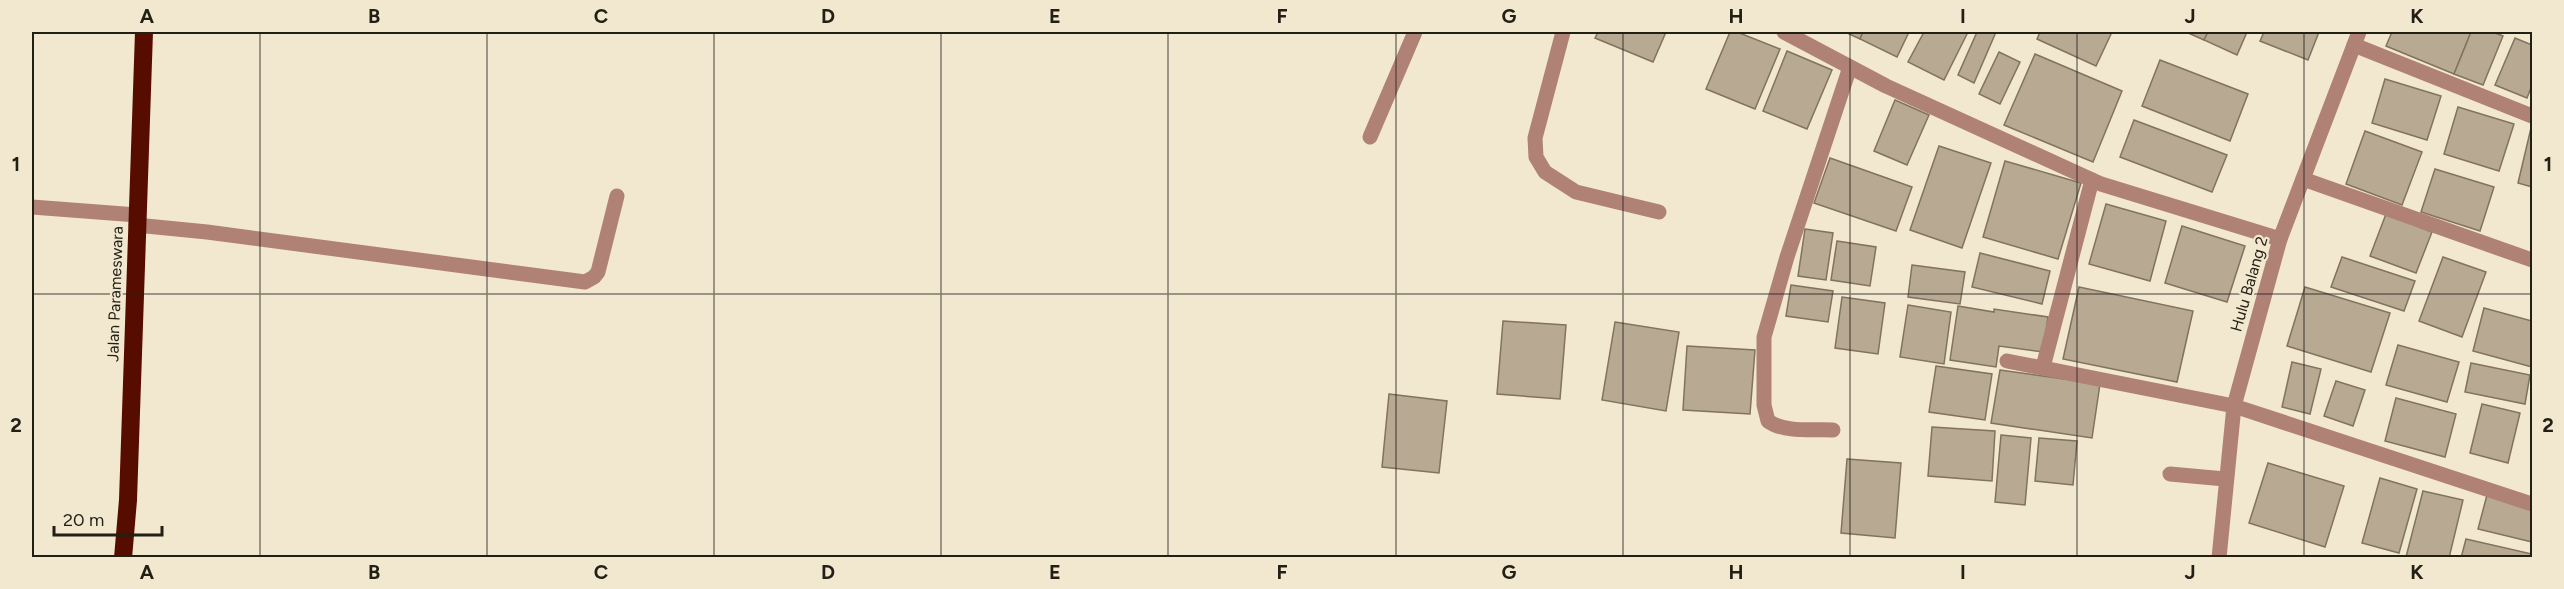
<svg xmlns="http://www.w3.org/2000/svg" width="2564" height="589" font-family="Figtree,sans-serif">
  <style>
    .building { fill: #b7a992; stroke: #81735e; stroke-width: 1.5 }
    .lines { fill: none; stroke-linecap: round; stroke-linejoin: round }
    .minor { stroke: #b08175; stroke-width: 15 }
    .highway { stroke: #570c00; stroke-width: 18 }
    .grid { fill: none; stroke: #221f15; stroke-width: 1.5; stroke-opacity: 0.55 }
    .labels { text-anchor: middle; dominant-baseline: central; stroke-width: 4.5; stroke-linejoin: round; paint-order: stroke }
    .street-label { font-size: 16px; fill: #221f15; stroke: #f2e8cf }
    .neatline { fill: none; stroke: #221f15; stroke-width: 2 }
    .grid-label { font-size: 20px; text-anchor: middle; font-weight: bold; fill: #221f15 }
  </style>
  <rect width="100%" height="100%" fill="#f2e8cf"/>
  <!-- building -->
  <g class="building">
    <polygon points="1598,32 1666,32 1653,62 1595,38"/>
    <polygon points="1730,32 1737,32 1780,49 1755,109 1706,89"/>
    <polygon points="1845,32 1863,32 1860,39"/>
    <polygon points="1863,32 1909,32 1897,57 1860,39"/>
    <polygon points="1924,32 1968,32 1944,80 1908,62"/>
    <polygon points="1977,32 1996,32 1974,83 1958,75"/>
    <polygon points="2040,32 2112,32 2096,66 2037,39"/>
    <polygon points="2186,32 2208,32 2204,40"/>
    <polygon points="2208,32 2247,32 2237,55 2204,40"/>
    <polygon points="2264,32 2319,32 2308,60 2260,41"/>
    <polygon points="2392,32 2471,32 2454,74 2386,46"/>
    <polygon points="2471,32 2493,32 2503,36 2483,85 2454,74"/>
    <polygon points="2515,38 2532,45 2532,85 2527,98 2495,85"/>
    <polygon points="1787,51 1832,70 1807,129 1763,111"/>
    <polygon points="1999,52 2020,62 2000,104 1979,94"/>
    <polygon points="2035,54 2122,91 2093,162 2004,125"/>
    <polygon points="2160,60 2248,94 2230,141 2142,106"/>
    <polygon points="2385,79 2441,96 2427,140 2372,123"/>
    <polygon points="1895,100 1929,115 1907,165 1874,151"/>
    <polygon points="2458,107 2514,124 2499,171 2444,154"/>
    <polygon points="2134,120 2227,155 2212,192 2120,157"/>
    <polygon points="2531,128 2532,129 2532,187 2518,183"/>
    <polygon points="2365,131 2422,152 2402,205 2346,184"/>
    <polygon points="1939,146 1991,163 1962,248 1910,230"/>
    <polygon points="1830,158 1912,187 1896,231 1814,203"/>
    <polygon points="2005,161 2081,183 2058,259 1983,237"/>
    <polygon points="2435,169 2494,187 2480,231 2421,212"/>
    <polygon points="2106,204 2166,221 2150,281 2089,264"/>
    <polygon points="2386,214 2432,232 2416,273 2370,256"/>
    <polygon points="2182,226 2245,246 2227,302 2165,283"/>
    <polygon points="1805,229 1833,233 1826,280 1798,276"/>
    <polygon points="1837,241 1876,247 1870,286 1831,280"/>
    <polygon points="1980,253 2050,271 2042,304 1972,287"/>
    <polygon points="2342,257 2415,281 2404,311 2331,287"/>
    <polygon points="2443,257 2486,272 2462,337 2419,321"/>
    <polygon points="1912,265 1965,272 1960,304 1908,297"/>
    <polygon points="1791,285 1833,291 1828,322 1786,316"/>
    <polygon points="2079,287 2193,311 2177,382 2063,359"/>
    <polygon points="2305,287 2390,313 2371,372 2287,346"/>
    <polygon points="1842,297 1885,303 1878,354 1835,348"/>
    <polygon points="1908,305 1951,312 1944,364 1900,357"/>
    <polygon points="1958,306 1994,312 1994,309 2048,317 2043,352 1999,346 1996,367 1950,360"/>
    <polygon points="2484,308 2532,321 2532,367 2473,351"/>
    <polygon points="1503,321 1566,325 1560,399 1497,394"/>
    <polygon points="1615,322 1679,332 1666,411 1602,400"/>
    <polygon points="2398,345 2459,362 2447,402 2386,385"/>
    <polygon points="1687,346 1755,350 1750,414 1683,410"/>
    <polygon points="2292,362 2321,369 2310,414 2282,407"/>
    <polygon points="2471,363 2530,375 2525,404 2465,392"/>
    <polygon points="1936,366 1992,374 1985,420 1929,412"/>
    <polygon points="2000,370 2100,384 2092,438 1991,423"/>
    <polygon points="2336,381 2365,390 2353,426 2324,416"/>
    <polygon points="1389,394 1447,401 1439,473 1382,467"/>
    <polygon points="2396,398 2456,414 2445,457 2385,441"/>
    <polygon points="2482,404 2520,413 2508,463 2470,453"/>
    <polygon points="1932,427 1995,431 1992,481 1928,476"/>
    <polygon points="2001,435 2031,438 2025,505 1995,502"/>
    <polygon points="2039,438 2077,441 2073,485 2035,481"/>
    <polygon points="1847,459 1901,463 1895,538 1841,533"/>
    <polygon points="2268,463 2344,486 2325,547 2249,523"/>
    <polygon points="2380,478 2417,489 2399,553 2362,543"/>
    <polygon points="2423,491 2463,500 2449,558 2406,557"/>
    <polygon points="2487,495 2532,506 2532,542 2478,529"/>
    <polygon points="2466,539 2532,554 2532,558 2461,558"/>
  </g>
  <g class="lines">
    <!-- minor -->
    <g class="minor">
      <polyline points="1563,32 1535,138 1536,157 1545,172 1576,192 1659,212"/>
      <polyline points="1784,32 1886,86 2101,184 2280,239"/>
      <polyline points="2354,45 2532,116"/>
      <polyline points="1370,137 1415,32"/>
      <polyline points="2303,179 2532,260"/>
      <polyline points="32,207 137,215"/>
      <polyline points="136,225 207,232 585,282 594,277 598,272 617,196"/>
      <polyline points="2007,361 2234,406 2532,504"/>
      <polyline points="2043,367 2092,180"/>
      <path d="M1833,430C1813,429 1785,433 1768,421L1764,405V337L1787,257L1850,67"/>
      <polyline points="2170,474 2225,479"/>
      <polyline points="2219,558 2234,406 2280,239 2359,32"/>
    </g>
    <!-- highway -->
    <polyline class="highway" points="123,558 128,500 144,32"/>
  </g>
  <!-- grid -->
  <path class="grid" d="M260,32V558M487,32V558M714,32V558M941,32V558M1168,32V558M1396,32V558M1623,32V558M1850,32V558M2077,32V558M2304,32V558M32,294H2532"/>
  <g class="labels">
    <!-- street labels -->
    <g class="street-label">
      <text transform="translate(2249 284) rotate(-74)">Hulu Balang 2</text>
      <text transform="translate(115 294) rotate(-88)">Jalan Parameswara</text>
    </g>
  </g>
  <!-- border -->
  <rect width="2564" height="589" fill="none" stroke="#f2e8cf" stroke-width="66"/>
  <!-- scale -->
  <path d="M54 526v9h108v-9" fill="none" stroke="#221f15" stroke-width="3"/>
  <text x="63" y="526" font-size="18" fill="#221f15" stroke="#f2e8cf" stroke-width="4.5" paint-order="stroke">20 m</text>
  <rect x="33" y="33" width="2498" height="523" class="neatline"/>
  <g class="grid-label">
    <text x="147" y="23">A</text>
    <text x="374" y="23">B</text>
    <text x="601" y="23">C</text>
    <text x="828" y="23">D</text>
    <text x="1055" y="23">E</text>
    <text x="1282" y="23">F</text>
    <text x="1509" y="23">G</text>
    <text x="1736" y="23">H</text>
    <text x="1963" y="23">I</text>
    <text x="2190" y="23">J</text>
    <text x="2417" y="23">K</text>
    <text x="16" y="171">1</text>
    <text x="2548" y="171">1</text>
    <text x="16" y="432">2</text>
    <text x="2548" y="432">2</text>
    <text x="147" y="579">A</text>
    <text x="374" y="579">B</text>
    <text x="601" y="579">C</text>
    <text x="828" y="579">D</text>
    <text x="1055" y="579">E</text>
    <text x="1282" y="579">F</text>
    <text x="1509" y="579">G</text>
    <text x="1736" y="579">H</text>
    <text x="1963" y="579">I</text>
    <text x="2190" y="579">J</text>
    <text x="2417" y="579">K</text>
  </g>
</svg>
